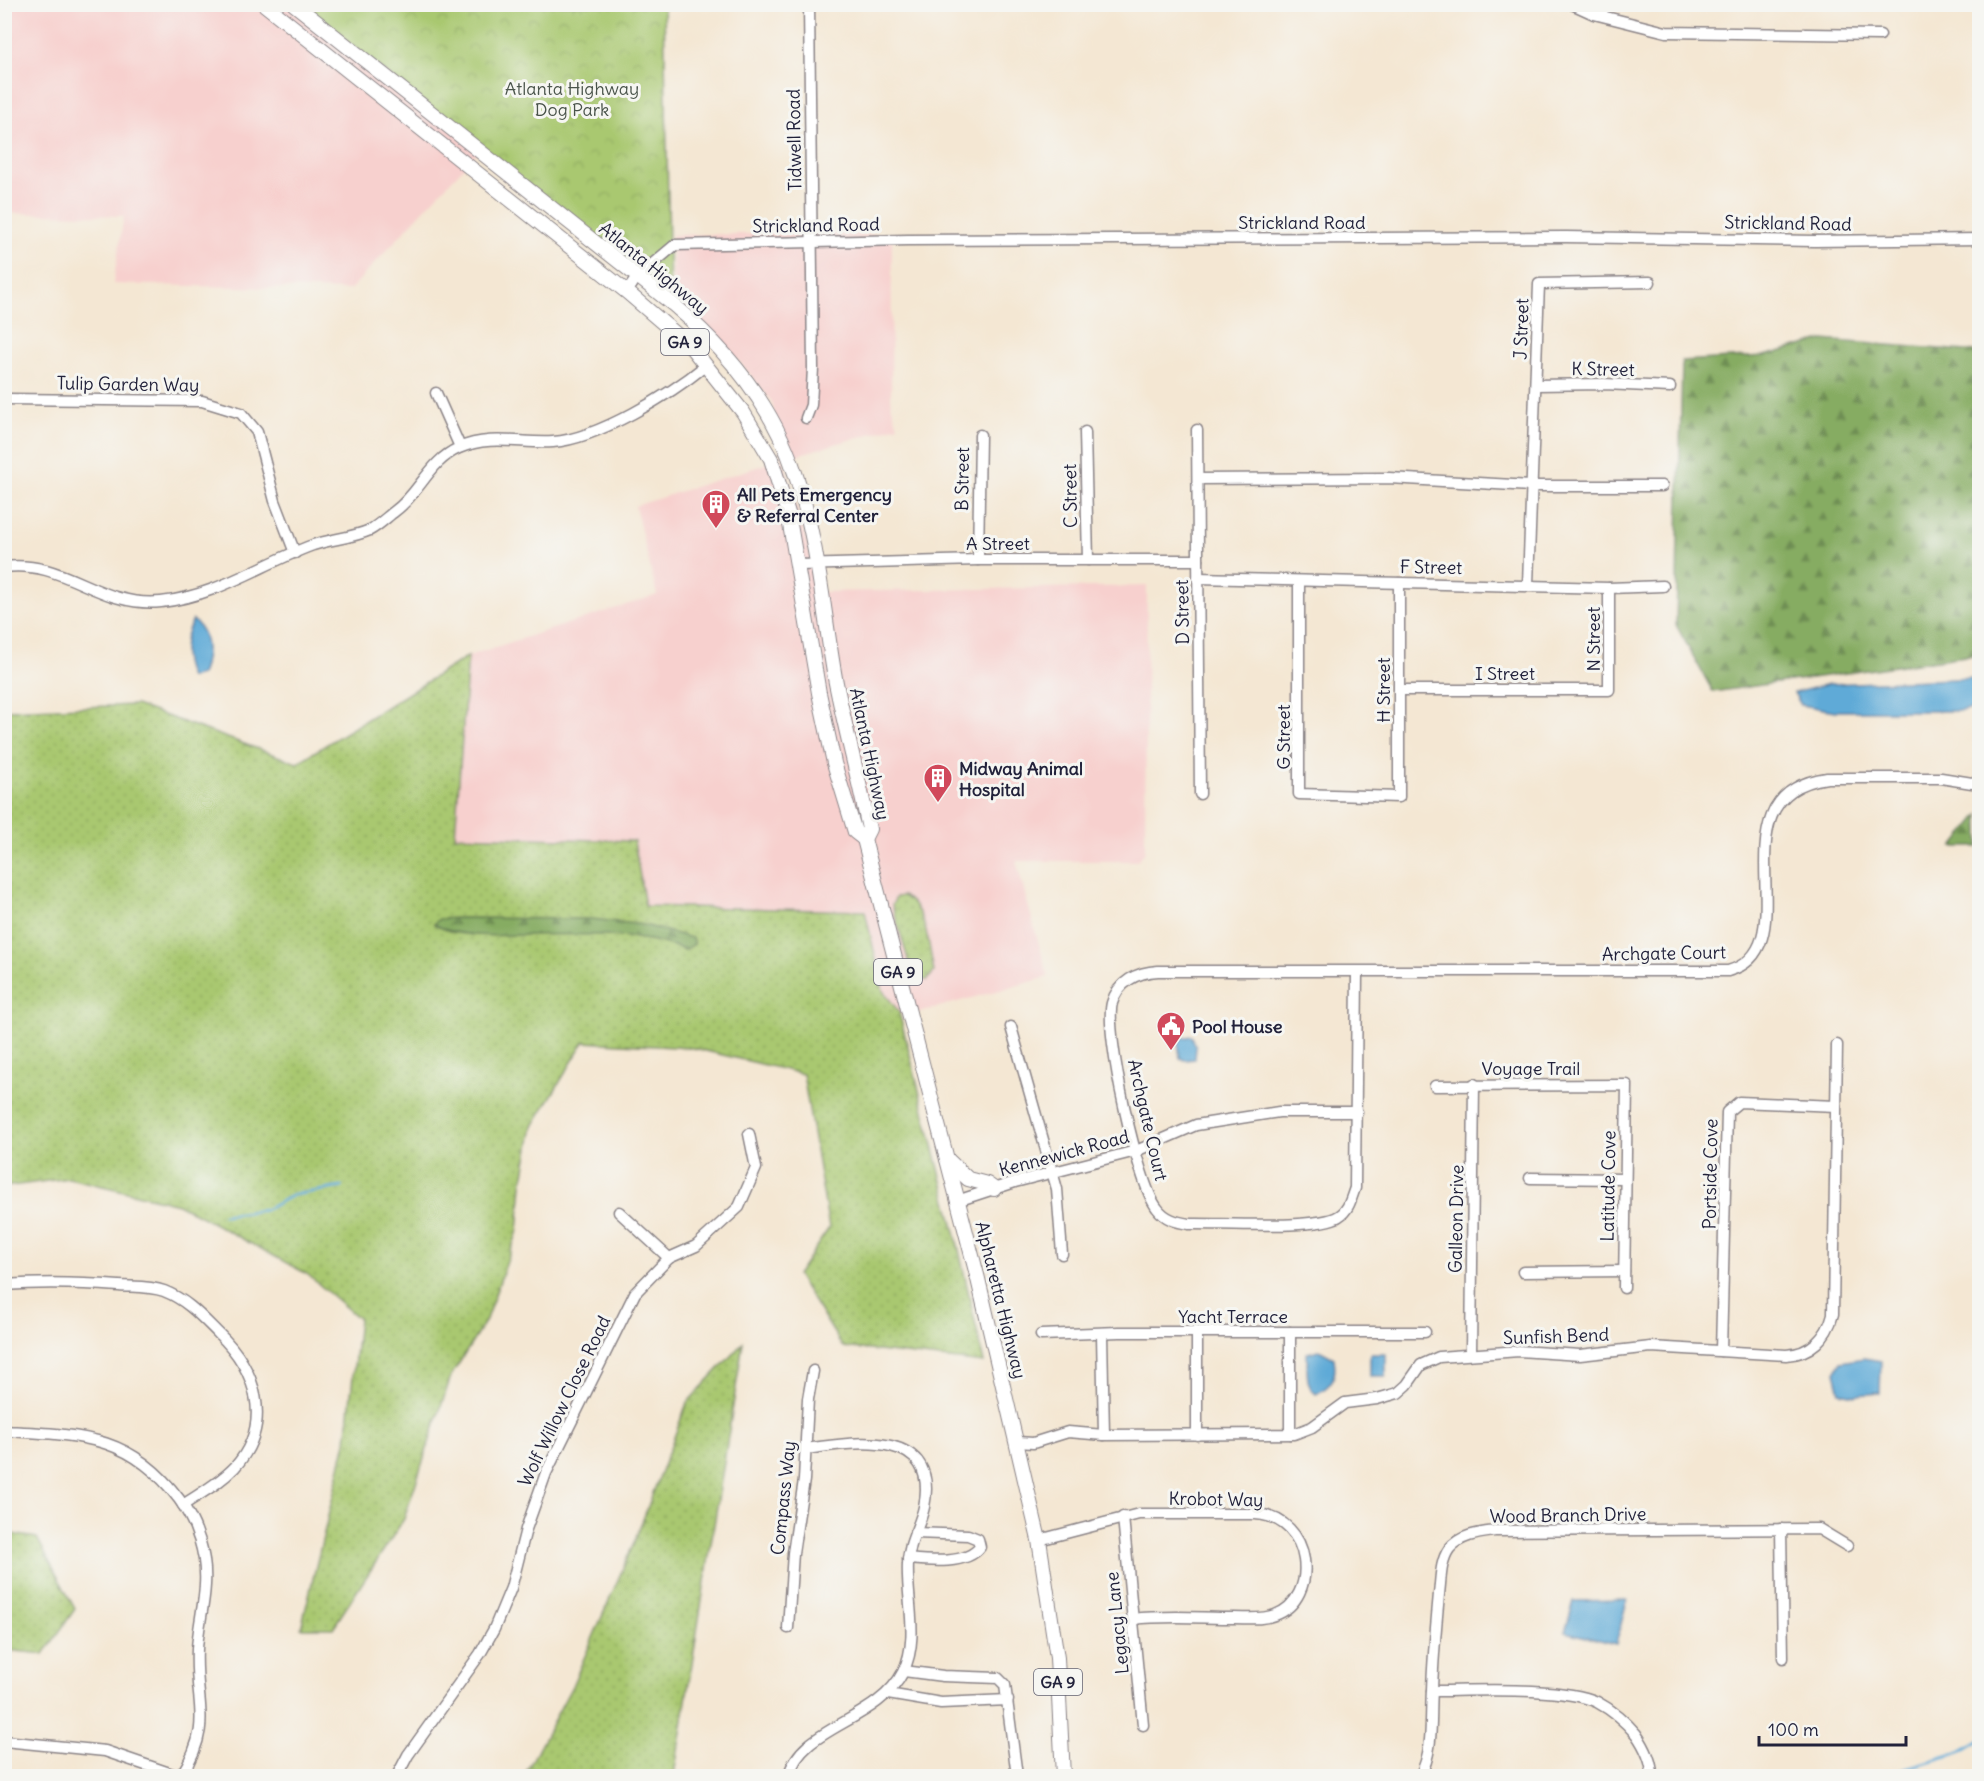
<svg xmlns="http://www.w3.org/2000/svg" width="1984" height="1781" font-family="Delius,sans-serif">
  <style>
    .built { fill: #f7d0ce }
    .grass { fill: url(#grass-dots); stroke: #667556; stroke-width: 1.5 }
    .forest { fill: url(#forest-firs); stroke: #54674e; stroke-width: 1.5 }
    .park { fill: url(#park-crowns); stroke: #667556; stroke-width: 1.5 }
    .water { fill: #5eaad7; stroke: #406689; stroke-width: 1.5 }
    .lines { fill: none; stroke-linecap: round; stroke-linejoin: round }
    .stream { stroke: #5eaad7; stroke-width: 3 }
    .minor-casing { stroke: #8b8487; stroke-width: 13 }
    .major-casing { stroke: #8b8487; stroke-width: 16 }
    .minor { stroke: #fff; stroke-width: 10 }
    .major { stroke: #fff; stroke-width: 14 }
    .labels { text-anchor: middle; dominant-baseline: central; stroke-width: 6; stroke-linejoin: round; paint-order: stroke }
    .shield { fill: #f6f6f2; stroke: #626272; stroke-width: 1.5 }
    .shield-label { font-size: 16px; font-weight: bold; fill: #22223b }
    .park-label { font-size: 18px; fill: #4a544b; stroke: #f6f6f2 }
    .street-label { font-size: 18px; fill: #22223b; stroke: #f6f6f2 }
    .poi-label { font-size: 18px; font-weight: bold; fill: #22223b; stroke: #f6f6f2; text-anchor: start }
  </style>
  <defs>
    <pattern id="grass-dots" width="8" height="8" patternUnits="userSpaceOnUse" patternTransform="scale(1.5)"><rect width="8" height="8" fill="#a9c870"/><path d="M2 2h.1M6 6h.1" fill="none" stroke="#91ac62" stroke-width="1.8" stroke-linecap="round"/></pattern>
    <pattern id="forest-firs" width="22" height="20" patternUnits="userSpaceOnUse" patternTransform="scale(1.5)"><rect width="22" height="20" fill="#86ac62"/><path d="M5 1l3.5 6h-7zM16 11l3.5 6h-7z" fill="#6d8c52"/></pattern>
    <pattern id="park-crowns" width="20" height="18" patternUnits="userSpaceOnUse" patternTransform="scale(1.5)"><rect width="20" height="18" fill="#a9c870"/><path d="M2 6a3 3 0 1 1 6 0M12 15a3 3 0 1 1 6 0" fill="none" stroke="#91ac62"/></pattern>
  </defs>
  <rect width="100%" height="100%" fill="#f6f6f2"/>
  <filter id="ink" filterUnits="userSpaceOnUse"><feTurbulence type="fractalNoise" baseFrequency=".0167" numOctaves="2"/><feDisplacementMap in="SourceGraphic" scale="12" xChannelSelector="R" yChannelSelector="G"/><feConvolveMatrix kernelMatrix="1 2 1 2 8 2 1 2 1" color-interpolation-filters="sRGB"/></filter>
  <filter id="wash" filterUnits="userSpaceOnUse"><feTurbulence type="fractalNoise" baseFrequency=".008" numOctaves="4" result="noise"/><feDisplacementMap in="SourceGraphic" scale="24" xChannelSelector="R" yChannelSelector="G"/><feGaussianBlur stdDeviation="1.35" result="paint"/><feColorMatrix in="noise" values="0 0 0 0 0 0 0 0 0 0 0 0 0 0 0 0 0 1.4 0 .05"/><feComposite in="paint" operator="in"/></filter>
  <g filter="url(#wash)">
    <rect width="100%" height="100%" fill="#f4e7d3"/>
    <!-- built -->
    <g class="built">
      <polygon points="4,5 302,5 483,146 350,290 113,284 124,216 5,213"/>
      <polygon points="815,233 892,235 891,404 898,426 783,459 821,592 1147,586 1145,852 1137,861 1016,861 1048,977 906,1016 899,1012 883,991 864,911 645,906 455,836 468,656 657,595 635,506 782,459 772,402 733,354 673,295 672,235"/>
    </g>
    <!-- grass -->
    <g class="grass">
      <polygon points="468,656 455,836 634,841 645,906 865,911 883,991 899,1012 955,1232 984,1363 843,1347 797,1275 829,1228 803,1074 693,1048 584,1042 533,1126 522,1185 518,1231 485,1322 451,1376 404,1519 333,1628 301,1628 346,1442 359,1319 307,1274 178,1204 69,1178 5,1187 5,710 136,705 297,763"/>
      <path d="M903,896C927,908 929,948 934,972L927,980H914L892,905L896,897Z"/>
      <polygon points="743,1343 674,1776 524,1776 572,1686 636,1538 687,1403"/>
      <polygon points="5,1533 37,1538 75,1609 44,1654 5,1650"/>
    </g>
    <!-- forest -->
    <g class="forest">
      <polygon points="1822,340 1979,352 1979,654 1713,692 1676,625 1682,361 1764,356"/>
      <polygon points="1979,815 1979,847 1953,847"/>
      <path d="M458,918L592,919L644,925L692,938L694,944L685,950C637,932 580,934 529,935C499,935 460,940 434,924L439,919Z"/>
    </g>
    <!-- park -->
    <polygon class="park" points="300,5 664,5 670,297"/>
    <!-- water -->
    <g class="water">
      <path d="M193,620C210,633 208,656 201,675L190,678C181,658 182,639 193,620Z"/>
      <polygon points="1979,678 1979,708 1960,711 1835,711 1801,705 1794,693 1829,684"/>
      <polygon points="1192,1036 1196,1047 1195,1059 1184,1060 1180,1058 1178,1042 1181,1038"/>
      <path d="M1319,1350L1334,1358C1337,1377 1333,1385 1316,1394C1304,1385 1308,1367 1307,1353Z"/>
      <rect x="1370" y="1354" width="16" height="22"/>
      <polygon points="1864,1358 1881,1361 1880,1393 1856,1395 1840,1392 1835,1372 1841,1362"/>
      <polygon points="1627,1600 1616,1644 1565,1632 1574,1601"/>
    </g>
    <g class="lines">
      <!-- stream -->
      <g class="stream">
        <polyline points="223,1215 265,1210 293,1195 342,1187"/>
        <polyline points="1890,1776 1906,1768 1960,1752 1980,1740"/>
      </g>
    </g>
  </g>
  <g filter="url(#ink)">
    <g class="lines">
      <!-- minor casing -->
      <g class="minor-casing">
        <g id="minor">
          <polyline points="1572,4 1594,14 1666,32 1880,35"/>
          <polyline points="627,292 637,277 675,245 908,240 1566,237 1815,241 1980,239"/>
          <polyline points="1536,385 1604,384 1670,387"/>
          <polyline points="436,393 460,447"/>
          <polyline points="4,399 202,401 241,413 257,432 275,501 295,553"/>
          <polyline points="806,418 811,405 813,368 809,4"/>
          <polyline points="1197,430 1200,794"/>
          <polyline points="1085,432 1088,560"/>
          <polyline points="1198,479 1389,478 1531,486 1662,486"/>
          <polyline points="978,560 980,435"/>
          <polyline points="799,565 978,560 1198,560"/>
          <path d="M4,567C66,559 98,608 161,602C217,596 261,564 313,545C331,539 352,538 370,530C379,525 387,517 395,511C420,493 429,461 459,448C490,434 521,444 553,442C597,439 671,394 705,366"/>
          <polyline points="1198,578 1609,588 1663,586"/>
          <polyline points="1299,581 1299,794 1399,797 1399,583"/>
          <polyline points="1528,584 1539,284 1650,282"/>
          <polyline points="1400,690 1609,690 1609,588"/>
          <path d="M1357,972L1355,1188C1351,1198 1349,1210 1339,1216C1318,1230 1218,1223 1189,1224C1176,1222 1165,1219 1157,1208C1138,1185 1104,1032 1112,1003C1118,982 1137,972 1158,971H1728C1814,948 1708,795 1827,778H1941L1972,783"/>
          <polyline points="1011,1027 1057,1189 1062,1254"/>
          <polyline points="1435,1086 1627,1085 1624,1288"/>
          <polyline points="1530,1178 1624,1179"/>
          <polyline points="957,1201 1015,1182 1136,1151 1196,1125 1279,1112 1357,1112"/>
          <polyline points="619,1212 669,1258"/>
          <polyline points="1523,1272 1624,1271"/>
          <path d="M4,1285C43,1282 80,1283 119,1286C134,1287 150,1286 164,1291C187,1300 201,1316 218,1333C256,1369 274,1423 235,1467C220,1483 201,1493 183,1505"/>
          <polyline points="1290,1332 1290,1434"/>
          <polyline points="1197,1333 1197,1435"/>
          <polyline points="1102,1334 1104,1435"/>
          <polyline points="1041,1335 1119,1332 1425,1332"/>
          <polyline points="1721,1351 1727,1112 1739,1102 1836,1106"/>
          <polyline points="1471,1354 1474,1084"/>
          <path d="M4,1431C80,1435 130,1434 179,1499C197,1524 207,1555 205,1585C204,1606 198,1628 197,1649C194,1705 215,1721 181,1776"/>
          <path d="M1018,1442L1033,1443L1068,1432L1104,1435L1294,1434L1312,1427L1345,1403L1377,1399L1398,1393L1407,1385L1421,1365L1439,1357L1519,1351L1580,1355L1651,1347L1786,1355C1810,1354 1827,1338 1833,1314L1837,1045"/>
          <polyline points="1123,1517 1143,1725"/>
          <polyline points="1781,1529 1783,1658"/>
          <path d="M1039,1540L1139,1514H1255C1314,1517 1320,1599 1275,1615C1262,1620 1248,1618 1234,1618C1201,1618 1166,1615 1133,1619"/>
          <path d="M908,1559C929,1561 967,1565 980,1547L978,1539L968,1535L915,1533"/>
          <polyline points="788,1628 793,1553 804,1480 808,1399 813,1371"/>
          <polyline points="904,1671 943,1676 998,1678 1005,1685 1017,1776"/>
          <path d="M1432,1691C1472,1691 1562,1686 1597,1702C1612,1710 1625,1721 1636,1734C1645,1747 1652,1761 1652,1776"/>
          <polyline points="888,1694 941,1703 1008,1700"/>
          <polyline points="4,1741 105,1751 178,1776"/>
          <polyline points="397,1776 408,1755 480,1654 494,1629 511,1588 526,1529 546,1473 635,1293 669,1258 696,1246 739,1207 756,1168 749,1134"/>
          <path d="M789,1776C799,1727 878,1722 903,1672C920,1638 906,1599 908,1564C908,1543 920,1526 924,1507C940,1428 855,1442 806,1449"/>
          <path d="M1420,1776C1434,1750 1430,1719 1432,1690C1433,1658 1436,1626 1439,1594C1441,1579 1440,1562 1449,1549C1460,1535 1479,1533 1495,1531L1819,1529L1847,1546"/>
        </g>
      </g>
      <!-- major casing -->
      <g class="major-casing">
        <g id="major">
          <polyline points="264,4 627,292 691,347 743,412 771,459 788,513 819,693 834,763 855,832 864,839"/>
          <path d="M294,4L674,305C727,350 773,406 795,473C818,539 823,610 835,678C845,729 859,779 869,829L864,839"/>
          <polyline points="864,839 978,1279 1039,1540 1057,1658 1063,1776"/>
          <polyline points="947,1159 968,1179 987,1184 994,1189"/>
        </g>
      </g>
      <!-- minor -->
      <use href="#minor" class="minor"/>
      <!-- major -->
      <use href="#major" class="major"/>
    </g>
  </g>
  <!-- icons -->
  <defs>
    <g id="building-pin" transform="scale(1.5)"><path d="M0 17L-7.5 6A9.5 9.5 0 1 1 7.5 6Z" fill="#d1495b" stroke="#f6f6f2"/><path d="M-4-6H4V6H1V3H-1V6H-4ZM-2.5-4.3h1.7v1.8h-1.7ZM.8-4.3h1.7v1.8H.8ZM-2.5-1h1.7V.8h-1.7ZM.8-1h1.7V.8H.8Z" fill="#fff"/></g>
    <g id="civic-pin" transform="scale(1.5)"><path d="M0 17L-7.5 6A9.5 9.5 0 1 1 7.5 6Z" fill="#d1495b" stroke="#f6f6f2"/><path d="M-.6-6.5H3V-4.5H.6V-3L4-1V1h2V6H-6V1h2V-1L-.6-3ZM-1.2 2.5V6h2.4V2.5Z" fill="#fff"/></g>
  </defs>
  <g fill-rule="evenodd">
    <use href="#building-pin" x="716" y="504"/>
    <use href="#building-pin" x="938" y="778"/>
    <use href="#civic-pin" x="1171" y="1026"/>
  </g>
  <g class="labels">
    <!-- shield labels -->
    <g class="shield">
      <rect x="661" y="329" width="48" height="26" rx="4.5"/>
      <rect x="874" y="959" width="48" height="26" rx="4.5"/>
      <rect x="1034" y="1669" width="48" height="26" rx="4.5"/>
    </g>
    <g class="shield-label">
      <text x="685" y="342">GA 9</text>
      <text x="898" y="972">GA 9</text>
      <text x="1058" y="1682">GA 9</text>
    </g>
    <!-- park labels -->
    <g class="park-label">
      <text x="572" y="88">Atlanta Highway<tspan x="572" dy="21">Dog Park</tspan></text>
    </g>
    <!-- street labels -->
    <g class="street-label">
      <text transform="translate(794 140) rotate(-91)">Tidwell Road</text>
      <text x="1302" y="222">Strickland Road</text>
      <text transform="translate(1788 223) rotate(1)">Strickland Road</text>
      <text transform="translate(816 225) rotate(-1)">Strickland Road</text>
      <text transform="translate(654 268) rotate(39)">Atlanta Highway</text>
      <text transform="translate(1521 329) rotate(-88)">J Street</text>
      <text transform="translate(1603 369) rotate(1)">K Street</text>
      <text transform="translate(128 384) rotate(1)">Tulip Garden Way</text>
      <text transform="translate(962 479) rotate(-89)">B Street</text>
      <text transform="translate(1070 496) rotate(-91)">C Street</text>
      <text x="998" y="543">A Street</text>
      <text transform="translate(1431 567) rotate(1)">F Street</text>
      <text transform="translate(1182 612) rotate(-91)">D Street</text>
      <text transform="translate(1593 639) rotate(-90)">N Street</text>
      <text x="1505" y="673">I Street</text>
      <text transform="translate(1383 690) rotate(-90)">H Street</text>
      <text transform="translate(1283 737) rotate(-90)">G Street</text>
      <text transform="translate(870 754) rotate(78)">Atlanta Highway</text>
      <text transform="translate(1664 953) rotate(-1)">Archgate Court</text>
      <text x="1531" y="1068">Voyage Trail</text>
      <text transform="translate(1148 1120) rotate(77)">Archgate Court</text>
      <text transform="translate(1064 1153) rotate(-15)">Kennewick Road</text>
      <text transform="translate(1710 1174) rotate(-89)">Portside Cove</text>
      <text transform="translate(1608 1186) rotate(-89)">Latitude Cove</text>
      <text transform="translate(1456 1219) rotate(-89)">Galleon Drive</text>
      <text transform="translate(1001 1300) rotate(76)">Alpharetta Highway</text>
      <text x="1233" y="1316">Yacht Terrace</text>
      <text transform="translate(1556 1336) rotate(-2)">Sunfish Bend</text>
      <text transform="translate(564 1401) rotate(-64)">Wolf Willow Close Road</text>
      <text transform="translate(783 1498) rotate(-84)">Compass Way</text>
      <text transform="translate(1216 1499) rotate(1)">Krobot Way</text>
      <text transform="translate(1568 1515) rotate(-1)">Wood Branch Drive</text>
      <text transform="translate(1117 1623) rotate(-96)">Legacy Lane</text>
    </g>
    <!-- poi labels -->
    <g class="poi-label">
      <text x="737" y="494">All Pets Emergency<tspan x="737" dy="21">&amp; Referral Center</tspan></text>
      <text x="959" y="768">Midway Animal<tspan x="959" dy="21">Hospital</tspan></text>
      <text x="1192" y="1026">Pool House</text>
    </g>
  </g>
  <!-- margin -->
  <rect width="1984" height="1781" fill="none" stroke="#f6f6f2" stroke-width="24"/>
  <!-- scale -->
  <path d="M1759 1736v9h147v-9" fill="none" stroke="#22223b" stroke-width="3"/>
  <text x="1768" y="1736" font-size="18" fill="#22223b" stroke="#f6f6f2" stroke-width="4.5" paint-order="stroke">100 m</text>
</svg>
